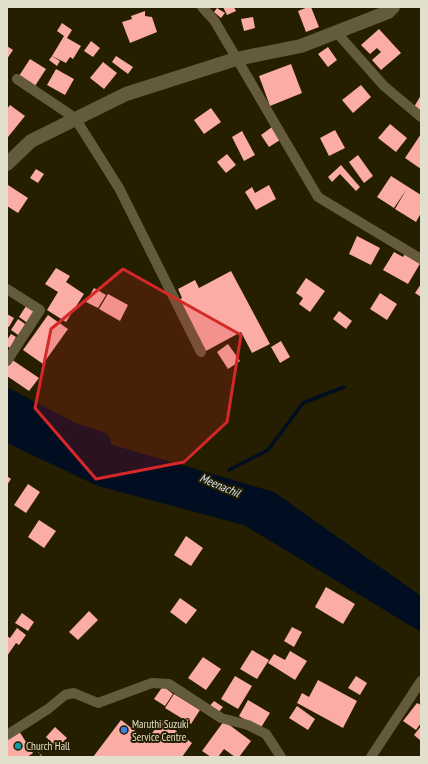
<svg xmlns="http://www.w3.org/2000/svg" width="428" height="764" font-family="'PT Sans Narrow',sans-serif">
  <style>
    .water { fill: #010d20 }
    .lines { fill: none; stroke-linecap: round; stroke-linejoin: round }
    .stream { stroke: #010d20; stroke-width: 3.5 }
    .river { stroke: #010d20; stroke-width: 21 }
    .building { fill: #faaca5 }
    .path { stroke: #7b755c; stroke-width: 2; stroke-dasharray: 2 2; stroke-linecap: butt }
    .street { stroke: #635b3b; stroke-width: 10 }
    .secondary { stroke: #635b3b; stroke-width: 14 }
    .marked { fill: #d62828; fill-opacity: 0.2; stroke: #d62828; stroke-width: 3; stroke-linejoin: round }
    .shop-dot { fill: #3f7fe0; stroke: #251e00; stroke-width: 1.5 }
    .culture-dot { fill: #0f9aa8; stroke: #251e00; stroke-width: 1.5 }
    .labels { text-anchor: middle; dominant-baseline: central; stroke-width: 4; stroke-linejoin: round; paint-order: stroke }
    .poi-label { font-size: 11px; fill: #e3dfcd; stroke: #251e00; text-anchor: start }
    .water-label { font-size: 12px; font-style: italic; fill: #d5e4f6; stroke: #251e00 }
  </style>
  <rect width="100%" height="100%" fill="#251e00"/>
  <!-- water -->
  <polygon class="water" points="7,399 72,433 274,492 421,596 421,632 244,525 98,486 7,443"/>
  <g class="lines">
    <!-- stream -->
    <polyline class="stream" points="229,470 268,450 303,403 344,387"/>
    <!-- river -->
    <polyline class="river" points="7,399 72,433 100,442"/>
  </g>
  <!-- building -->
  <g class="building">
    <polygon points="223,7 234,7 236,11 227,15"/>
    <polygon points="308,7 311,7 319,27 306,32 298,11"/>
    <polygon points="217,8 225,13 221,18 214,12"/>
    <polygon points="145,11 145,16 152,17 157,32 130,43 122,22 132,19 131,16"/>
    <polygon points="253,17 255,28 244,31 241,19"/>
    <polygon points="62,23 72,30 67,38 81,46 73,59 70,57 66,63 52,56 64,36 57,31"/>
    <polygon points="379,29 401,53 381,70 372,60 381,52 377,48 370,54 361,45"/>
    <polygon points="91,41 100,48 93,57 84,51"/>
    <polygon points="7,46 13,50 7,59"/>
    <polygon points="328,47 337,60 328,67 318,54"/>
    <polygon points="52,56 60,61 57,66 49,60"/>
    <polygon points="116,56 133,67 128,74 112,62"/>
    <polygon points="30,59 46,69 35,86 19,76"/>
    <polygon points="103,62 117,73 104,89 90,78"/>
    <polygon points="291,64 302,93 270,106 259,76"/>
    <polygon points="56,69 74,79 65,95 47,85"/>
    <polygon points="361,85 371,97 353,113 342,100"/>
    <polygon points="421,95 421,111 414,107"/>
    <polygon points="10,105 25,116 8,137 7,109"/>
    <polygon points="211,108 221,122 204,134 194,120"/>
    <polygon points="390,124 407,138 396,152 378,138"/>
    <polygon points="272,127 280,140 269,147 261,135"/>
    <polygon points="335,130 345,148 329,156 320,138"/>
    <polygon points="242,131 255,155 244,161 232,137"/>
    <polygon points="421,134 421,169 405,158"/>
    <polygon points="227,154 236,165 226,173 217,162"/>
    <polygon points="358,155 373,176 364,183 349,162"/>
    <polygon points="341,165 360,187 356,191 340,174 332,182 328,177"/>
    <polygon points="36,169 44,174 38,183 30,178"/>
    <polygon points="391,176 421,195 421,213 416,222 395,209 406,190 394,208 377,197"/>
    <polygon points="8,185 28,198 18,213 7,206"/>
    <polygon points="269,185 276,199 256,210 245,192 252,187 255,193"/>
    <polygon points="357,236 380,248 371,265 349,254"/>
    <polygon points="408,248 421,262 408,284 383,270 394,252 403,257"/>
    <polygon points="56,268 70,276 66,282 84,294 66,322 47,310 58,292 45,284"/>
    <polygon points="231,271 270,344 252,353 241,332 206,351 178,300 182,298 178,289 195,280 199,288"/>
    <polygon points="306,278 325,291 310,312 299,304 303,298 296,293"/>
    <polygon points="421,284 421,297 415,293"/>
    <polygon points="94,288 106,295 98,308 86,302"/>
    <polygon points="380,293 397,304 387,320 370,309"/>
    <polygon points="108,294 128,305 120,321 99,309"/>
    <polygon points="26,306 36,313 29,324 19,317"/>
    <polygon points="339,311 352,321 346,329 333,319"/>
    <polygon points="7,314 14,318 9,327 7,326"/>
    <polygon points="48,315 68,329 43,364 23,350"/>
    <polygon points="18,319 28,326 21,337 11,330"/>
    <polygon points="11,334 16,337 10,348 7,346 7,340"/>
    <polygon points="281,341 290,357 280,363 271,347"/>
    <polygon points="228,344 240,361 228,369 217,352"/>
    <polygon points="11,359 39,378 29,391 7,376 7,366"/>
    <polygon points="7,476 11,479 7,485"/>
    <polygon points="28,484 40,492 26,513 14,505"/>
    <polygon points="39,520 56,531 44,548 28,537"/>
    <polygon points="186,536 203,548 191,566 174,555"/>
    <polygon points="326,587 355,604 343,624 315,607"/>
    <polygon points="180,598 197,610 186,624 170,612"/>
    <polygon points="89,611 98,620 78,640 69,632"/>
    <polygon points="22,613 34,622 28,631 15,623"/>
    <polygon points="292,627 302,632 294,647 284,641"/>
    <polygon points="17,628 26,635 19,645 16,643 7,656 7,636 10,638"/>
    <polygon points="252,650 269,660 257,679 240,669"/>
    <polygon points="290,651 307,661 295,680 268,663 274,654 285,660"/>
    <polygon points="203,657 221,669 206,690 188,678"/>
    <polygon points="235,676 252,686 238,709 221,699"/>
    <polygon points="356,676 367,683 360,695 348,688"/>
    <polygon points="318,680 357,701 343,728 297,703 302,693 309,697"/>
    <polygon points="163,686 173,694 165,706 154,699"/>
    <polygon points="174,694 200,710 191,724 165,708"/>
    <polygon points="248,700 270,713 260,729 239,716"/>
    <polygon points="214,701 223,707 217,714 208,708"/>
    <polygon points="417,703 421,705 421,723 416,730 403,721"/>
    <polygon points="297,706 315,719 308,730 289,718"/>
    <polygon points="121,720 147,740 162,720 192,743 182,757 93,757"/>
    <polygon points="224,721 251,741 239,757 235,757 224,749 218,757 211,757 202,751"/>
    <polygon points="421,726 421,741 414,735"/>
    <polygon points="55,727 67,738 57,748 46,737"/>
    <polygon points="19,731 33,753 27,757 7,757 7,738"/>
  </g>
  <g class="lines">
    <!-- path -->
    <polyline class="path" points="34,744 42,757"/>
    <!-- street -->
    <g class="street">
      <polyline points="202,7 214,20 318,197 421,259"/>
      <polyline points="337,33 384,86 421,117"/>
      <polyline points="17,79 75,118 119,188 201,352"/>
      <polyline points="7,289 40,310 7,361"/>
      <polyline points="7,735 48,709 65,695 74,693 98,703 152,683 169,684 221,718 248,725 266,734 281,757"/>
      <polyline points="371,757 421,681"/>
    </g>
    <!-- secondary -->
    <polyline class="secondary" points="7,164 31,141 126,94 236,59 301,46 388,12 393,7"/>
  </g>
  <!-- marked area -->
  <path class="marked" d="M123,269L241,335L227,422L184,462L96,479L35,408L51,329Z"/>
  <!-- markers -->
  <circle class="shop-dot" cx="124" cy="730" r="4"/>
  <circle class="culture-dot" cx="18" cy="746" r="4"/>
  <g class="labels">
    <!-- poi labels -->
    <g class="poi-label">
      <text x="132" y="724">Maruthi Suzuki<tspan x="132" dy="13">Service Centre</tspan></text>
      <text x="26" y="746">Church Hall</text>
    </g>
    <!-- water labels -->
    <g class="water-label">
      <text transform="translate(220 485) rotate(23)">Meenachil</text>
    </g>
  </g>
  <!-- border -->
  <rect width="428" height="764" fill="none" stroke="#e3dfcd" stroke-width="16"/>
</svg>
